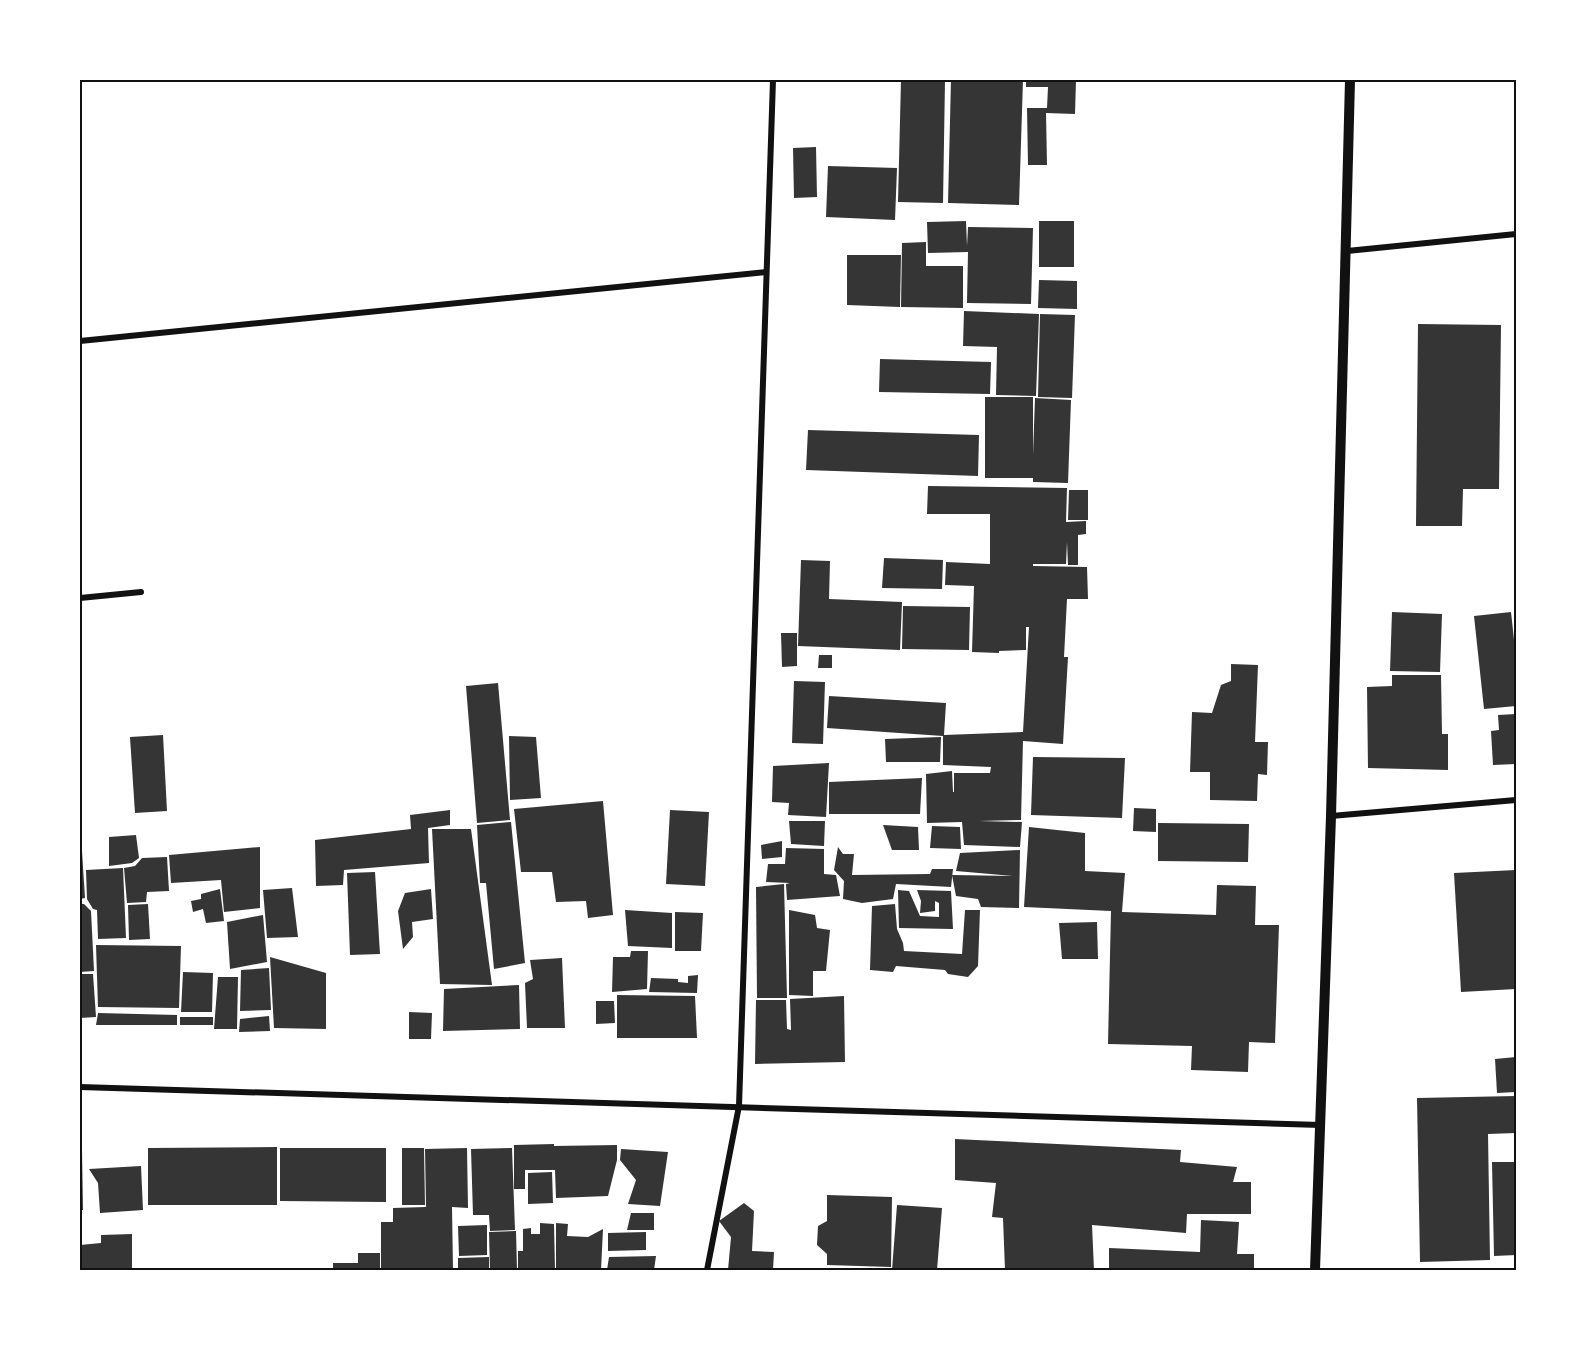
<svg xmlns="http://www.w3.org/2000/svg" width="1596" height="1350" font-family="'Times New Roman',serif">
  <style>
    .building { fill: #353535 }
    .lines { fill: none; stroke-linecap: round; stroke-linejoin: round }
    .minor { stroke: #111; stroke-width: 6 }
    .tertiary { stroke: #111; stroke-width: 10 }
    .neatline { fill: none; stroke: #111; stroke-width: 2 }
  </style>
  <rect width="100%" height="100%" fill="#fff"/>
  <!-- building -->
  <g class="building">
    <polygon points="901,80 945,80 943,203 898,202"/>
    <polygon points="951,80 1023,80 1019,205 948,203"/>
    <polygon points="1026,80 1076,80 1075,114 1046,113 1047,165 1028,165 1027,108 1047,108 1048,87 1026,87"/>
    <polygon points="816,147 817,197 794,198 793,148"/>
    <polygon points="828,166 897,168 895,220 826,217"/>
    <polygon points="966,221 967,246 968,227 1033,228 1031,304 967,303 968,252 928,253 927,222"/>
    <rect x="1039" y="221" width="35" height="46"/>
    <polygon points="926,242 926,266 963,266 963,308 901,307 902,243"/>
    <polygon points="847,255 901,255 900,307 847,305"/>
    <polygon points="1039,280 1077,281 1077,309 1038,308"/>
    <polygon points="964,311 1039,314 1036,396 996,395 997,347 963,346"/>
    <polygon points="1040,314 1075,315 1072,398 1038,397"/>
    <polygon points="1418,324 1501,325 1499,489 1463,489 1462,526 1416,526"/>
    <polygon points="880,359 991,362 990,394 879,392"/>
    <polygon points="985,397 1033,397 1033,455 1035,398 1071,400 1068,483 1033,482 1033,478 985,478"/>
    <polygon points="808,430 979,435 978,476 806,470"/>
    <polygon points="928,486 1067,488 1066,522 1086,521 1086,534 1078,535 1078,565 1068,565 1067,542 1066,564 1033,564 1033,566 1087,567 1088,599 1067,599 1064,657 1068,657 1063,744 1023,741 1021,820 979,821 1022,822 1020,847 964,845 962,822 927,823 926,774 952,771 953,792 954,792 954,773 990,773 991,767 943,765 943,736 827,728 829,696 946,703 944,735 1023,732 1029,627 1026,627 1026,650 999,651 999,653 972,652 974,586 945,585 946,562 990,564 990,514 927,514"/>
    <polygon points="1069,490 1088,490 1088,520 1068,520"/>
    <polygon points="884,558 943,560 942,589 882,588"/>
    <polygon points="801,560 830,561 829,599 902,602 900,650 798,646"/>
    <polygon points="903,606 970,607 969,650 902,649"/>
    <polygon points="1392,612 1442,614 1440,672 1390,671"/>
    <polygon points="1511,612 1516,658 1516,706 1484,709 1474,616"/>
    <polygon points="781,633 797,633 797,666 782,667"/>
    <polygon points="819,655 832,655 832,668 818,668"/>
    <polygon points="1231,664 1258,665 1255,742 1268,742 1267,775 1258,774 1257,801 1210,800 1210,772 1190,772 1192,712 1212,713 1221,685 1231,681"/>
    <polygon points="1392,675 1441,675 1442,734 1448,734 1448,770 1368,768 1367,687 1392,686"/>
    <polygon points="794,681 825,682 823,744 792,743"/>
    <polygon points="498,683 510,820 477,823 466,686"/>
    <polygon points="1516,714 1516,764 1493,765 1491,731 1499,730 1498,715"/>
    <polygon points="163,735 167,811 135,813 130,737"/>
    <polygon points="509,736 536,737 541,798 510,800"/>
    <polygon points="941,737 940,762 886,762 885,739"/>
    <polygon points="1033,757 1125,758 1122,818 1031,815"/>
    <polygon points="829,763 826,817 788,815 789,803 772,802 773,766"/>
    <polygon points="922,778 920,814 829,814 829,782"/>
    <polygon points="603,801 613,915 588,918 586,901 556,902 552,872 521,872 514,809"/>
    <polygon points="1134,808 1156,809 1156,832 1133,831"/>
    <polygon points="450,810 450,825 428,828 429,863 344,870 343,885 316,886 315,840 411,829 410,815"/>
    <polygon points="670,810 709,812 705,886 666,884"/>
    <polygon points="789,821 825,821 824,846 791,844"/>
    <polygon points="511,822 525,963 494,969 486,883 480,883 477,825"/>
    <polygon points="1158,823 1249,824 1248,862 1158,861"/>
    <polygon points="883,825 918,827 919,850 892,850"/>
    <polygon points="932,826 960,827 961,849 930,848"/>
    <polygon points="1029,827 1085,833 1085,871 1125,873 1122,912 1216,915 1217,885 1256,886 1255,925 1279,925 1275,1043 1249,1042 1248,1072 1191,1070 1192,1046 1108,1044 1111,911 1024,907"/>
    <polygon points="432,829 471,829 492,985 440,984"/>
    <polygon points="136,835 139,858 132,863 109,866 109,837"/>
    <polygon points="80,836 81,836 85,898 80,899"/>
    <polygon points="782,841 782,857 762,859 761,845"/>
    <polygon points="260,847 260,908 224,912 221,880 171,883 169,855"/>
    <polygon points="838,847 843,854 854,854 852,875 930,874 932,869 953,869 951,887 896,884 893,899 862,903 843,899 844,881 834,870"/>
    <polygon points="786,848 824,849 824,874 836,875 840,896 787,900 786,884 790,883 766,882 768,864 785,864"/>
    <polygon points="1020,850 1019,908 981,907 978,899 956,896 952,875 1013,876 956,871 960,853"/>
    <polygon points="167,857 169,891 147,892 146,902 127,903 124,868 135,866 142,858"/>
    <polygon points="123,868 126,938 98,939 97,910 93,909 87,899 86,870"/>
    <polygon points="1516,870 1516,989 1461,992 1454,873"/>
    <polygon points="375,872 380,954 350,955 347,873"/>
    <polygon points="784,884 787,998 757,998 756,887"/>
    <polygon points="292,888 298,937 267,938 263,890"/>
    <polygon points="220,889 224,921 206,923 203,909 193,912 191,901 201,899 201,894"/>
    <polygon points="431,889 433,919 412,922 413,937 403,949 398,911 405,893"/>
    <polygon points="898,890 909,891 920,916 939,917 939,903 935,901 935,911 920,913 921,901 917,890 951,891 953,929 899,928"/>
    <polygon points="80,904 84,904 91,911 94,971 80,972"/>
    <polygon points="148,904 150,939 129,940 128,905"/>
    <polygon points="895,904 897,929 903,943 904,951 962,954 965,910 980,910 978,966 968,977 948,974 945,970 896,966 893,972 870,970 872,906"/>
    <polygon points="625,910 672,913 672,948 628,946"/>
    <polygon points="789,910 815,915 817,928 830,930 826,971 813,971 813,996 789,995"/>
    <polygon points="675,912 703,913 701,951 675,951"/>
    <polygon points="263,915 267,962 230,969 227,922"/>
    <polygon points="1097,922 1098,959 1062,959 1059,923"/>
    <polygon points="96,945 181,946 179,1008 98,1007"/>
    <polygon points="631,951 648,951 647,989 612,992 613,957 630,957"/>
    <polygon points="270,957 326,973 326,1029 274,1028"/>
    <polygon points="562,958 565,1028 527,1028 525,983 533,979 530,960"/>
    <polygon points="269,968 271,1010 240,1011 241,970"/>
    <polygon points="183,972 213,973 212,1012 181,1012"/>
    <polygon points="80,974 93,974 96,1017 80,1018"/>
    <polygon points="698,975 697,993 649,992 651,978 678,979 678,982 688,983 688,976"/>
    <polygon points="218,977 238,977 237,1029 214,1029"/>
    <polygon points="519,985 520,1029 443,1031 444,989"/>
    <polygon points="617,995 695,996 697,1038 617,1038"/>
    <polygon points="844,996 845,1062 755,1064 756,1000 786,1000 787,1029 791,1030 790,999"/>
    <polygon points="596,1001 614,1001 615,1023 596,1024"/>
    <polygon points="409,1012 432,1013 431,1039 409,1039"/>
    <polygon points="98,1013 177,1015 177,1025 96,1025"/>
    <polygon points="269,1016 270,1031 239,1032 240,1019"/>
    <rect x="180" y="1017" width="33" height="8"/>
    <polygon points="1516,1057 1516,1092 1497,1093 1495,1059"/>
    <polygon points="1516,1096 1516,1133 1488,1134 1490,1260 1420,1262 1417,1098"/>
    <polygon points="955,1139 1181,1150 1180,1162 1237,1167 1233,1182 1251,1182 1251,1214 1187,1214 1186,1233 1092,1225 1094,1270 1005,1270 1003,1218 992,1217 996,1183 955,1180"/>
    <polygon points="554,1144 554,1146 617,1145 617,1160 608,1196 556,1198 555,1170 525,1170 525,1189 514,1189 514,1145"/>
    <polygon points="277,1147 277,1205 148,1205 148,1148"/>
    <polygon points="280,1148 386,1148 386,1202 280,1201"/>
    <polygon points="402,1148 424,1148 425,1205 402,1205"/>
    <polygon points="467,1148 468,1208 452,1207 453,1270 381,1270 381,1222 393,1222 393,1208 426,1207 425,1149"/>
    <polygon points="512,1148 515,1230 490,1231 489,1215 473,1215 471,1149"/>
    <polygon points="621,1149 668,1152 660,1206 628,1204 636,1180 620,1160"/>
    <polygon points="80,1150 82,1150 83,1210 80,1210"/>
    <polygon points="1492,1162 1516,1162 1516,1255 1494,1256"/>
    <polygon points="141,1166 143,1210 100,1213 98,1183 89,1169"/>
    <polygon points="552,1172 553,1203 528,1204 528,1173"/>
    <polygon points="827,1195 892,1197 891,1267 827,1265 827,1254 817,1245 818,1226 827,1221"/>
    <polygon points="744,1203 754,1211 752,1251 774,1252 773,1270 728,1270 731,1237 719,1221"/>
    <polygon points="897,1205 942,1208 937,1270 892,1270"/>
    <polygon points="631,1213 654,1213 654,1230 627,1230"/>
    <polygon points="1201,1220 1239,1222 1237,1254 1254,1254 1254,1270 1109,1270 1109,1248 1200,1252"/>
    <polygon points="540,1223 554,1224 555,1270 518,1270 518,1251 523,1251 523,1229 531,1228 531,1234 540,1234"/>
    <polygon points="556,1223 568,1224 567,1236 588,1237 603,1229 601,1270 556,1270"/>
    <polygon points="487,1225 487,1255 459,1256 458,1226"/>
    <polygon points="516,1231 517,1270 490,1270 489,1232"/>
    <polygon points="646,1232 646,1250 608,1251 608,1233"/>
    <polygon points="132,1234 132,1270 80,1270 80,1245 101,1243 101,1235"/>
    <polygon points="358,1253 380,1253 380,1270 333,1270 333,1263 358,1263"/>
    <polygon points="656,1256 654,1270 607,1270 609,1257"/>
    <polygon points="489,1257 489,1270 458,1270 458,1258"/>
  </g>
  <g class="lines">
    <!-- minor -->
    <g class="minor">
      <polyline points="1347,251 1516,234"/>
      <polyline points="80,341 766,272"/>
      <polyline points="80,598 141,592"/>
      <polyline points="1331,816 1516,800"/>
      <polyline points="80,1087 1321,1125"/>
      <polyline points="707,1270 739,1106 773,80"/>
    </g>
    <!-- tertiary -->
    <polyline class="tertiary" points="1315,1270 1331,816 1350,80"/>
  </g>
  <!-- border -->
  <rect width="1596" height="1350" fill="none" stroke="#ffffff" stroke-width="162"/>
  <rect x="81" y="81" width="1434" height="1188" class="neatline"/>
</svg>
